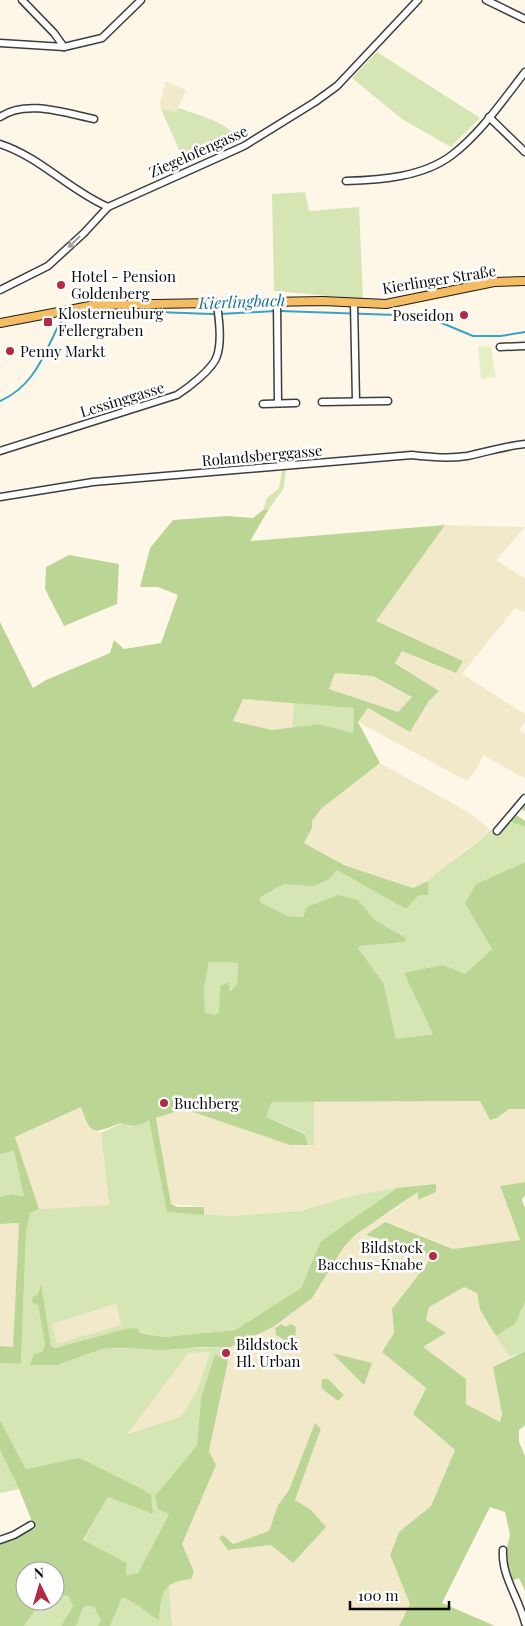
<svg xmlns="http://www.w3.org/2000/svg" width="525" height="1626" font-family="'Playfair Display',serif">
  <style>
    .farmland { fill: #f2e9ca; fill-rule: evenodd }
    .green { fill: #d5e6b4; fill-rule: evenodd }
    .forest { fill: #bbd694; fill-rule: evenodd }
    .pitch { fill: #e5eec5 }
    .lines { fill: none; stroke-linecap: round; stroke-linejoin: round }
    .stream { stroke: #39a3c7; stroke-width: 2 }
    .minor-casing { stroke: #3d3d3d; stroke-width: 9 }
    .major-casing { stroke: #1b1b1b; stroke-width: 10 }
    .minor { stroke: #fff; stroke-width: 6 }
    .major { stroke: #f4bc63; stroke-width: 8 }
    .oneway { stroke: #9d9d9d }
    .poi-dot { fill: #b42943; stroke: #fff; stroke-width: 2 }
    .labels { text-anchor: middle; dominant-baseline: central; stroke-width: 5; stroke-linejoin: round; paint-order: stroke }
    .street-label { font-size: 15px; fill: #0a0a0a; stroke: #fff }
    .poi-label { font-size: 15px; fill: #0a0a0a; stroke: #fff; text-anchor: start }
    .water-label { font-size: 16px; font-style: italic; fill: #1a7196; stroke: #fff }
  </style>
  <rect width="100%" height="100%" fill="#fef7e8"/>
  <!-- farmland -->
  <g class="farmland">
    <polygon points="166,81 186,90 176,112 161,109 160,102"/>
    <polygon points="445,525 525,527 496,560 525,579 525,612 515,608 462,674 525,714 525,722 519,730 525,734 525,779 483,755 477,768 467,781 358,722 368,708 410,732 429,701 439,691 395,662 402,651 456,673 463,661 376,621"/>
    <polygon points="335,673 373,676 413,697 398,712 329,689"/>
    <polygon points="243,699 294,702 292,728 272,730 233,721"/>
    <polygon points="380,763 468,812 492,831 462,852 428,881 413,888 344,865 304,843 312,828 312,821 322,808"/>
    <path d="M480,1101L497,1118L509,1109H525V1182L500,1187L520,1240L453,1249L385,1222L366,1235L433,1256L392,1309L394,1333L382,1352L426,1388L413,1414L455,1450L431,1506L399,1532L390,1555L410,1604L399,1626H172L169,1584L175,1580L190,1579L194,1572L182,1544L216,1465L209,1451L230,1347L312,1298L343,1241L397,1208L418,1192L419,1200L436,1185L355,1195L300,1211L230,1216L204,1215V1207L171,1204L156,1118L184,1109L290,1145L314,1146V1102ZM336,1386L344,1395L338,1401L329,1393ZM315,1424L321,1429L295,1501L311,1510L326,1528L271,1545L228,1550L223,1535L233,1544L269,1531L278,1505L289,1490Z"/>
    <polygon points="81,1107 93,1130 101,1133 109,1205 39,1209 15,1137"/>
    <polygon points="19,1223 13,1347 0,1346 0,1224"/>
    <polygon points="464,1287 477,1293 480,1310 510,1357 493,1367 502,1414 500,1422 466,1404 423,1347 446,1333 426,1320 429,1307"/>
    <polygon points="116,1304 121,1325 57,1345 52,1324"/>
    <polygon points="210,1351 197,1390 181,1417 126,1434 189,1353"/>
  </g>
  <!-- green -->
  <g class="green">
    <polygon points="377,52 480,118 451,147 402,119 352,78"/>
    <path d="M178,108C205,117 222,120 242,141L186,165L161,109L176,112Z"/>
    <polygon points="305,192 309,211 359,207 363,299 274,291 272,194"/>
    <polygon points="282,470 286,470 284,488 269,509 263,510 267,498 279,488"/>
    <polygon points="294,702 354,708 353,733 319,724 292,728"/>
    <path d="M502,819L525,827V862L476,884L492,949L464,975L443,965L434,1034L396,1039L384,984L358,948L361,946L405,942L406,938L375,920L358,900L303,917L288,916L260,902V897C267,892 276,884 285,884C305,883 323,886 337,869L406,909L419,895H428V881C451,858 481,844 502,819Z"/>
    <polygon points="209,962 238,963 237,984 229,991 228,982 220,986 219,1012 215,1015 205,1012 204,989"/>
    <polygon points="272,1102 314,1102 314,1146 308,1145 305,1133 266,1117"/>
    <path d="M149,1119L168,1212L230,1216L300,1211L355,1195L397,1188L321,1241L301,1288L235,1330L164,1337L125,1329L55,1348L51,1346L40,1286L37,1295L45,1344L42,1352L34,1354L31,1365H59L102,1349L230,1347L228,1361L215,1354L201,1397L197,1445L155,1496L169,1514L138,1573L126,1575L127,1563L83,1541L108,1497L153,1514L79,1459L26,1469L0,1420V1363L21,1364L26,1233L30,1213L39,1209L109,1205L101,1133L122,1123L130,1127ZM116,1304L121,1325L57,1344L52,1324ZM210,1352L197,1390L181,1417L127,1434L189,1353Z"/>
    <polygon points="14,1151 25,1196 10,1194 0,1197 0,1154"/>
    <polygon points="525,1302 525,1351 510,1357 496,1336 515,1324"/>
    <polygon points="0,1450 19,1489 0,1493"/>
    <path d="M169,1584L172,1626H110L122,1598C136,1601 145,1613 159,1619L162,1593Z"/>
    <polygon points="55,1595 68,1596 73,1606 61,1626 24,1626 42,1601 55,1601"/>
    <polygon points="84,1606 94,1607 101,1620 98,1626 76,1626"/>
  </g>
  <!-- forest -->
  <g class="forest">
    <path d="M269,509L250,541L445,525L376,621L463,661L456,673L402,651L395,663L439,691L429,701L410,732L368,708L358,722L380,763L322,808L312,821V828L304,843L344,865L413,888L428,881V895H419L406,909L337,870L329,879L315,886L284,884L260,897V902L288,916L303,917L307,907L338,895L358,900L375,920L406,938L405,942L361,946L358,948L384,984L396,1039L433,1034L404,973L443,965L465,974L492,949L465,903L476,884L525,862V1109H509L497,1118L490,1120L480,1101L272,1102L266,1117L305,1134L308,1145H290L184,1109L156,1118L171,1204L178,1207H204V1215L167,1212L149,1120C139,1126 133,1128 121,1123C93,1133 92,1138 81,1107L15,1137L39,1209L30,1213L26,1233L21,1364L0,1363V1346L13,1347L19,1223L0,1224V1197L10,1194L24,1196L14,1151L0,1154V622L33,688L46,680L110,653L114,640L124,649L161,643L178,595L158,587H140L150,548L173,520L228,516L253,518L263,510ZM335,673L373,676L412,697L398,712L329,689ZM243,699L354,708L353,733L319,724L272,730L233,721ZM209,962L238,963L237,984L230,991L228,982L220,986L219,1012L215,1015L205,1012L204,989Z"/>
    <polygon points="69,555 119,564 117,604 64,626 45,589 46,567"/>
    <polygon points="525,799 525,811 520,808 515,814 525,821 525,827 502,819"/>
    <polygon points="525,1182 525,1195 522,1200 525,1208 525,1302 515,1324 496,1336 480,1310 477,1293 464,1287 429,1307 426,1320 446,1333 423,1347 466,1379 466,1404 500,1422 502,1414 493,1367 525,1351 525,1425 519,1430 519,1442 525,1456 525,1591 519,1578 511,1581 504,1560 510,1535 505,1512 490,1507 442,1603 495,1626 399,1626 410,1604 390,1555 399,1532 431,1506 455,1450 413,1414 426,1388 382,1352 394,1333 392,1309 433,1256 366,1235 385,1222 453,1249 520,1240 500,1186"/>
    <polygon points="436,1184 436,1192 418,1200 418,1192 355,1235 343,1248 312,1298 273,1327 230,1347 199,1347 163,1350 121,1348 102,1349 58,1365 30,1365 34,1354 42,1352 45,1344 38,1305 32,1302 33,1296 37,1295 41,1285 51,1346 55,1348 125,1329 136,1328 141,1333 164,1337 235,1330 301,1288 321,1241 397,1188"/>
    <polygon points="282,1324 285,1327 291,1324 296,1327 295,1339 288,1342 276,1335 275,1328"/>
    <polygon points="332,1353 372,1363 364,1385"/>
    <path d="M215,1354L228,1361L209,1451L216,1465L182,1544L194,1572L191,1579C161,1582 162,1593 159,1620C145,1613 136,1601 122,1598L110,1626H98L101,1620L94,1607L84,1606L76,1626H61L73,1606L68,1596L55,1595V1571H25V1601H42L24,1626H0V1541L35,1529L19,1489L0,1450V1420L26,1469L79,1458L151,1494L153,1514L108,1497L83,1540L127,1563L126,1575L138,1573L169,1514L158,1509L155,1496L197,1445L201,1397Z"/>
    <polygon points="322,1379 328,1379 344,1395 338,1401 321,1388"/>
    <polygon points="315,1423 321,1429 295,1500 311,1510 326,1527 293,1563 271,1545 228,1550 219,1538 223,1535 233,1544 269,1531 278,1505 289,1490"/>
  </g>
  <!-- pitch -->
  <polygon class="pitch" points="478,346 491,347 496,377 481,379"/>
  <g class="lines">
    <!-- stream -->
    <g class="stream">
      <polyline points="280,311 425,316 473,336 501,336 525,332"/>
      <polyline points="220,314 275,311"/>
      <path d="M0,401C28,389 40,365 52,339C56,331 59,321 67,317C84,306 189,314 215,314"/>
    </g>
    <!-- minor casing -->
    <g class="minor-casing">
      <g id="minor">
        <polyline points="22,0 54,33 64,47"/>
        <polyline points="486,0 525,19"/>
        <polyline points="0,43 64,47 102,38 141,0"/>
        <path d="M0,117C26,99 65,113 94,119"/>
        <polyline points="489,117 525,152"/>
        <path d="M0,144C40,157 69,190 108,207"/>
        <path d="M346,181C381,180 423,177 452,155C481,133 503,100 525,72"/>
        <polyline points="0,290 48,266 84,233 108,207 244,146 315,102 337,86 418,0"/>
        <polyline points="277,302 278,403"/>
        <polyline points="354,303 356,401"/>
        <polyline points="500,347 525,346"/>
        <polyline points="322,402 388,401"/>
        <polyline points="263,404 296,403"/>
        <path d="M0,451L177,395C188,388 213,369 217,356C222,341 219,320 217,304"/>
        <path d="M0,497L93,482L412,455C430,457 449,459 467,456C487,452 505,446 525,444"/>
        <polyline points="497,831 525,798"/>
        <polyline points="0,1540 14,1535 31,1525"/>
        <path d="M503,1550C501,1576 519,1598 525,1623"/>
      </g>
    </g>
    <!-- major casing -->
    <g class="major-casing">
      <polyline id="major" points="0,323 95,305 323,301 386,304 494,282 525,281"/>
    </g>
    <!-- minor -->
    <use href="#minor" class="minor"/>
    <!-- major -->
    <use href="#major" class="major"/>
  </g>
  <!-- one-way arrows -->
  <defs><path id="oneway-shaft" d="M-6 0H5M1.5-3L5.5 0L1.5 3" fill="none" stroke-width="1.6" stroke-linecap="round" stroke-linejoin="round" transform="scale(1.25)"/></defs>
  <use class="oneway" href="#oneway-shaft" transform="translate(74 242) rotate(136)"/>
  <!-- markers -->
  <g class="poi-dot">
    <circle cx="61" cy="285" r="5"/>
    <circle cx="464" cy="315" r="5"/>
    <rect x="43" y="317" width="10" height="10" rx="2.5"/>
    <circle cx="10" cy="351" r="5"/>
    <circle cx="164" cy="1103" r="5"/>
    <circle cx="433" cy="1256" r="5"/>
    <circle cx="226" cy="1353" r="5"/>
  </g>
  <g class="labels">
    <!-- street labels -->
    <g class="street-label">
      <text transform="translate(198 151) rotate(-24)">Ziegelofengasse</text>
      <text transform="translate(439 279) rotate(-9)">Kierlinger Straße</text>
      <text transform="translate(122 399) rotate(-17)">Lessinggasse</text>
      <text transform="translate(262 455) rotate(-5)">Rolandsberggasse</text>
    </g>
    <!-- poi labels -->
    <g class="poi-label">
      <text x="71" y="276">Hotel - Pension<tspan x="71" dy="17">Goldenberg</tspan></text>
      <text x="58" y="313">Klosterneuburg<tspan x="58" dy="17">Fellergraben</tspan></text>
      <text x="454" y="315" text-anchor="end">Poseidon</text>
      <text x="20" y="351">Penny Markt</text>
      <text x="174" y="1103">Buchberg</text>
      <text x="423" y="1247" text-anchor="end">Bildstock<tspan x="423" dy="17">Bacchus-Knabe</tspan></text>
      <text x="236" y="1344">Bildstock<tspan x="236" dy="17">Hl. Urban</tspan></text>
    </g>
    <!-- water labels -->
    <g class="water-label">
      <text transform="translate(242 301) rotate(-2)">Kierlingbach</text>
    </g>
  </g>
  <!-- north arrow -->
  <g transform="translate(40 1586) rotate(355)"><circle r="24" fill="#ffffff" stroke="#9d9d9d"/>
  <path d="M0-4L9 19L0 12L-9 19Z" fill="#b42943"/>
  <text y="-8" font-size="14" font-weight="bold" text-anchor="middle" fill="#0a0a0a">N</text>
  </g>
  <!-- scale -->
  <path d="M350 1601v8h99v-8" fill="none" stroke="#0a0a0a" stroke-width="2.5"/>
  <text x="358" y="1601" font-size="15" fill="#0a0a0a" stroke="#ffffff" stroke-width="4" paint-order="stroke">100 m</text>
</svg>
